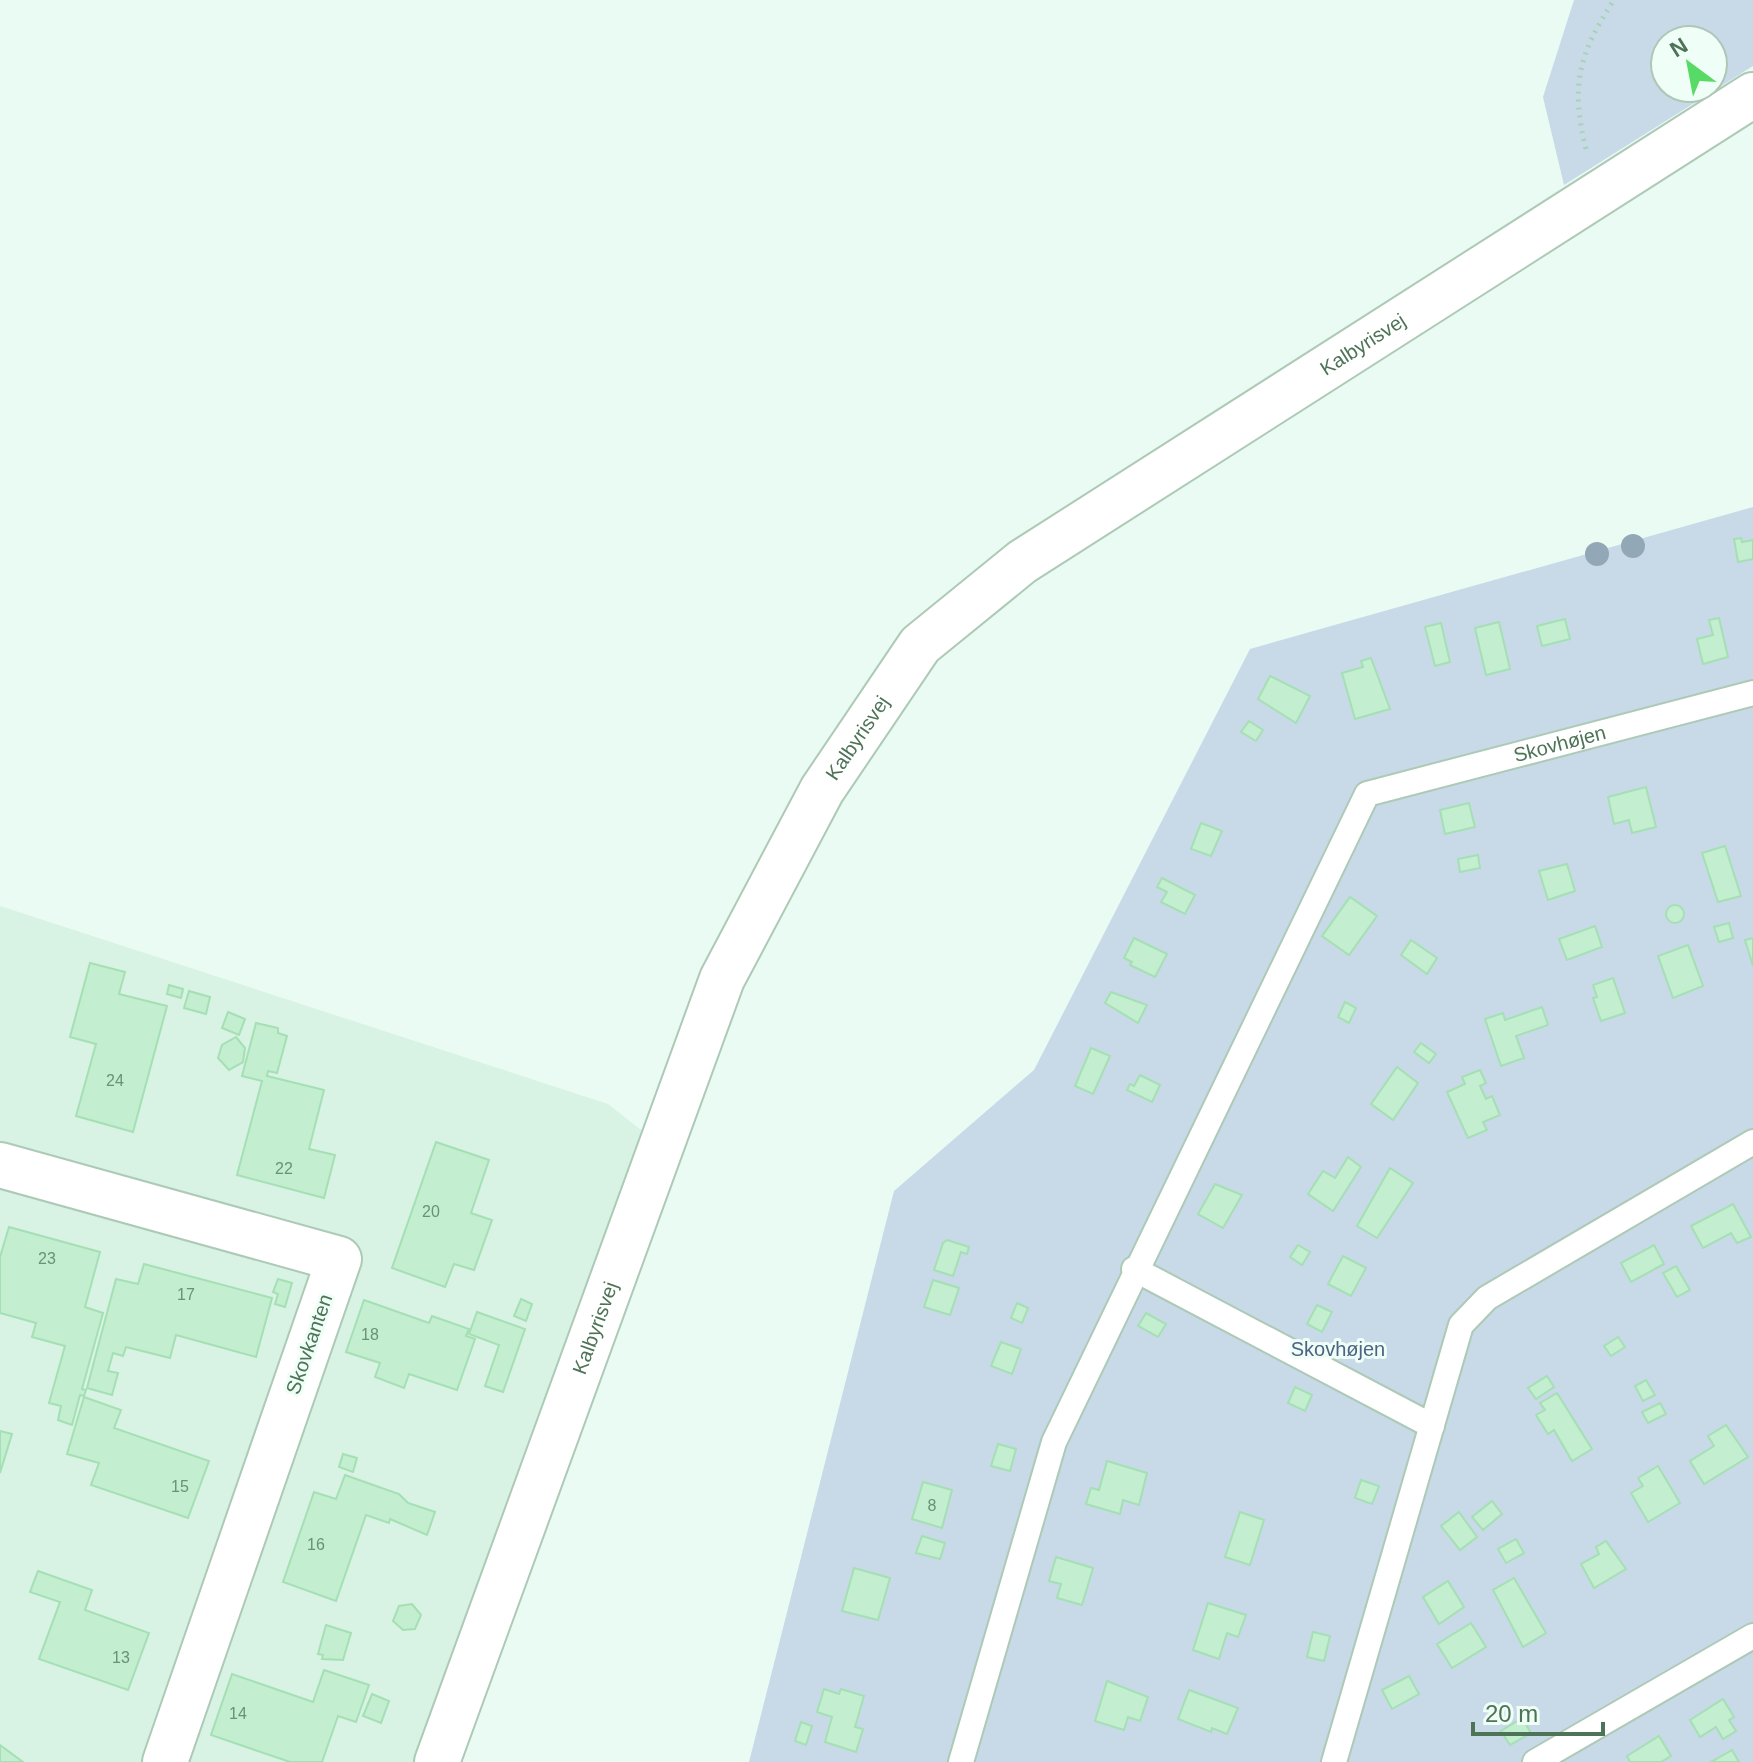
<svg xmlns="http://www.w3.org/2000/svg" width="1753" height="1762" font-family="Arial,sans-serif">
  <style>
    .residential { fill: #d8f2e3 }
    .green { fill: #c8d9e8; fill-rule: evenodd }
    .building { fill: #c3eecf; stroke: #a4e0b4; stroke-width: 2 }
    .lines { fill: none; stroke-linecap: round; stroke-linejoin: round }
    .service-casing { stroke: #adcab6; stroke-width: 28 }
    .minor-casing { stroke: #adcab6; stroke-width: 48 }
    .path { stroke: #a6d4b2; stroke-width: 5; stroke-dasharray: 2 6; stroke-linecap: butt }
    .service { stroke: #fff; stroke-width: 24 }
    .minor { stroke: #fff; stroke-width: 44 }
    .tree { fill: #93a8b6 }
    .labels { text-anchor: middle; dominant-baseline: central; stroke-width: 6; stroke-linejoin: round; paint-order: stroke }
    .number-label { font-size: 16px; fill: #6b9275 }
    .street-label { font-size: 20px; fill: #4e7457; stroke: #effef6 }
    .park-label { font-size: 20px; fill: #4d6484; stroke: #effef6 }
  </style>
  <rect width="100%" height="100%" fill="#e9fbf2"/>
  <!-- residential -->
  <polygon class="residential" points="0,906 608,1104 670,1153 461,1762 0,1762"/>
  <!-- green -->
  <g class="green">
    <path d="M1574,0H1753V66L1564,185L1543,97ZM1713,40V88H1665V40Z"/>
    <polygon points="1753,507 1753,1762 749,1762 894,1191 1034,1070 1250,649"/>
  </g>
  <!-- building -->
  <g class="building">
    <polygon points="1741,538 1742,542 1753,540 1753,559 1738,562 1734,539"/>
    <polygon points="1719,618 1728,657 1703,664 1697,639 1713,635 1709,620"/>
    <polygon points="1565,619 1570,639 1542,646 1537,626"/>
    <polygon points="1499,622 1510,669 1486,675 1475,628"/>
    <polygon points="1441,623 1450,662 1435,666 1425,627"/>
    <polygon points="1371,658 1390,709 1355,719 1342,673 1363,667 1361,661"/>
    <polygon points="1270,676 1310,696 1296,723 1258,699"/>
    <polygon points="1249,721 1263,730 1256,741 1241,732"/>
    <polygon points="1646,787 1656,827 1632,833 1629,820 1614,824 1608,797"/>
    <polygon points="1469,803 1475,827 1445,834 1440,810"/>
    <polygon points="1201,823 1222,831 1211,856 1191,849"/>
    <polygon points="1725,846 1741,896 1718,902 1702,853"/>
    <polygon points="1478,855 1480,868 1460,872 1458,859"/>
    <polygon points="1567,864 1575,891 1548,900 1539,871"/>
    <polygon points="1162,878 1195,895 1185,914 1161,902 1167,892 1157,887"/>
    <polygon points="1350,897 1377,916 1349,955 1322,936"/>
    <circle cx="1675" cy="914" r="9"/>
    <polygon points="1729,923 1733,938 1719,942 1714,927"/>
    <polygon points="1595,926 1602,947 1567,960 1559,939"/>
    <polygon points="1134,938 1167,954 1155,977 1130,965 1132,962 1124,958"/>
    <polygon points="1753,938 1753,966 1745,940"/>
    <polygon points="1411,940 1437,958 1427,974 1401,955"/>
    <polygon points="1688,945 1703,986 1673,998 1658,956"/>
    <polygon points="90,963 125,972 119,994 167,1006 133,1132 76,1116 96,1044 70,1037"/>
    <polygon points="1613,978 1625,1013 1601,1021 1593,998 1597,997 1593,985"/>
    <polygon points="169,985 183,989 181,998 167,994"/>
    <polygon points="189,991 210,997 206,1014 184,1008"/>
    <polygon points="1111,992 1147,1005 1138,1023 1105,1003"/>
    <polygon points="1345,1002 1356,1008 1349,1023 1338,1017"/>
    <polygon points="1542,1007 1548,1025 1516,1036 1524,1058 1501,1066 1485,1019 1503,1013 1505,1020"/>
    <polygon points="228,1012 245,1019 239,1035 222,1028"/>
    <polygon points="256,1023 278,1028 278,1033 287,1036 277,1073 268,1071 267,1076 324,1090 309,1149 335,1155 324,1198 237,1175 262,1081 242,1076"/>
    <polygon points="236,1037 245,1048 243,1062 229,1070 218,1058 222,1045"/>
    <polygon points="1421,1043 1436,1054 1429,1063 1414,1052"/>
    <polygon points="1091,1048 1110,1056 1093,1094 1075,1086"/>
    <polygon points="1397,1067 1418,1083 1393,1120 1371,1104"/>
    <polygon points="1480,1070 1486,1083 1480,1086 1486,1099 1492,1096 1500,1115 1483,1122 1487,1130 1468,1138 1447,1092 1465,1084 1462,1077"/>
    <polygon points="1140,1075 1160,1085 1152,1102 1127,1090 1130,1084 1134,1086"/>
    <polygon points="436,1142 489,1160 471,1213 492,1220 474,1270 454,1264 445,1287 392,1268"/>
    <polygon points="1348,1157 1361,1167 1333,1211 1308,1194 1323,1171 1335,1178"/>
    <polygon points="1390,1168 1413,1183 1377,1238 1357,1226"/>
    <polygon points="1215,1184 1242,1195 1223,1228 1198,1214"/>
    <polygon points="1733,1204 1751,1237 1737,1243 1731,1233 1703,1248 1691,1226"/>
    <polygon points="9,1227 100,1252 85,1307 103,1313 82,1389 86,1390 84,1396 80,1395 72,1425 58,1420 61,1406 49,1403 65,1346 32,1337 36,1323 0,1313 0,1257"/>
    <polygon points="947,1240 969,1247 967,1254 961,1252 953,1276 934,1270 943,1243"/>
    <polygon points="1298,1245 1310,1252 1302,1265 1290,1257"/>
    <polygon points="1654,1245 1664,1264 1631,1282 1621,1263"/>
    <polygon points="1343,1256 1366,1268 1351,1296 1328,1284"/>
    <polygon points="144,1264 272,1298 256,1357 176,1335 170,1358 126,1347 123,1356 113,1353 108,1371 118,1373 112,1395 87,1388 116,1279 138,1284"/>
    <polygon points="1676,1266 1690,1290 1677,1297 1663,1273"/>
    <polygon points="278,1279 292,1283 285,1307 275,1304 278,1294 273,1292"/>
    <polygon points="933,1280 959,1288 950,1315 924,1307"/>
    <polygon points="521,1299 532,1304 526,1321 514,1316"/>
    <polygon points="364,1300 429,1323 432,1316 469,1329 466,1336 475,1339 457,1390 409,1374 404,1388 375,1377 380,1363 346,1352"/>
    <polygon points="1017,1303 1028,1308 1022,1323 1011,1318"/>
    <polygon points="1317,1305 1332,1312 1322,1332 1307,1324"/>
    <polygon points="477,1312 525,1329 503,1392 485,1386 499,1345 469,1334"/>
    <polygon points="1146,1313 1166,1324 1158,1337 1138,1326"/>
    <polygon points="1618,1337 1625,1347 1611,1356 1604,1346"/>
    <polygon points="1001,1342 1021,1349 1012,1374 991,1366"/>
    <polygon points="1547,1376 1554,1387 1536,1399 1528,1388"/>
    <polygon points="1646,1380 1655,1395 1643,1401 1635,1386"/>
    <polygon points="1295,1387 1312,1395 1305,1411 1288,1403"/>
    <polygon points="1557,1393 1592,1449 1572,1461 1554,1430 1548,1434 1536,1415 1545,1410 1540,1403"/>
    <polygon points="84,1397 121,1410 114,1428 209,1461 188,1518 91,1485 99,1463 67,1454"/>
    <polygon points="1660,1403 1666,1414 1648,1423 1642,1412"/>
    <polygon points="1726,1425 1748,1457 1704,1484 1690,1461 1714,1446 1708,1436"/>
    <polygon points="0,1431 12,1434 0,1473"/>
    <polygon points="998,1444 1016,1449 1010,1471 991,1466"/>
    <polygon points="343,1454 357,1458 353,1472 339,1467"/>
    <polygon points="1107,1461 1147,1473 1139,1505 1123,1500 1120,1514 1086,1504 1091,1488 1099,1490"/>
    <polygon points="1658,1466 1680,1503 1648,1522 1631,1493 1643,1486 1638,1478"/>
    <polygon points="345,1475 399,1494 408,1503 435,1512 427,1535 390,1519 389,1523 366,1515 336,1601 283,1582 314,1492 336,1499"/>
    <polygon points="1361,1480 1379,1486 1372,1504 1355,1498"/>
    <polygon points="923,1482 952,1490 942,1528 912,1519"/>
    <polygon points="1492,1501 1502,1514 1483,1530 1472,1517"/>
    <polygon points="1240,1512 1264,1520 1250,1565 1225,1557"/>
    <polygon points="1459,1512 1477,1537 1460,1550 1441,1526"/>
    <polygon points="922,1536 945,1543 940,1559 916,1553"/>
    <polygon points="1516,1539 1524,1553 1506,1563 1498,1549"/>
    <polygon points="1606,1541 1626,1569 1594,1588 1581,1564 1599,1554 1596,1547"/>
    <polygon points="1056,1557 1093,1568 1082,1605 1057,1598 1061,1584 1049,1581"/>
    <polygon points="854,1568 890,1578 878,1620 842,1611"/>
    <polygon points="38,1571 92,1590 85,1610 149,1633 128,1690 39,1659 60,1602 30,1592"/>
    <polygon points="1514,1578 1546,1633 1523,1647 1493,1590"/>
    <polygon points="1448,1581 1464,1607 1439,1624 1423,1597"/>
    <polygon points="1208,1603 1246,1615 1238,1637 1227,1633 1219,1659 1193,1650"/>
    <polygon points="412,1604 421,1615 415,1629 403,1630 393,1621 399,1606"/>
    <polygon points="1471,1623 1486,1647 1452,1668 1437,1644"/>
    <polygon points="326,1625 351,1633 343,1660 322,1659 323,1655 318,1654"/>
    <polygon points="1313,1632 1330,1636 1324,1661 1307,1657"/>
    <polygon points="324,1670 369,1685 356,1722 338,1716 322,1762 290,1762 211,1735 232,1674 313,1702"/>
    <polygon points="1409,1676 1419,1694 1392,1709 1382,1690"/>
    <polygon points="1107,1681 1148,1697 1140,1721 1128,1717 1124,1730 1095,1721"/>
    <polygon points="824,1689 839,1694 841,1689 864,1696 855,1727 863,1729 856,1752 825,1742 832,1717 817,1712"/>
    <polygon points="1189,1690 1238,1708 1227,1734 1212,1728 1211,1732 1178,1719"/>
    <polygon points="372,1694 389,1701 381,1723 363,1716"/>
    <polygon points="1723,1699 1734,1717 1729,1720 1736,1731 1723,1739 1716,1727 1700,1737 1690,1720"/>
    <polygon points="1522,1718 1531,1733 1510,1745 1501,1731"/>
    <polygon points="801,1722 812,1726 806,1745 795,1741"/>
    <polygon points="1659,1736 1671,1756 1661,1762 1630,1762 1627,1756"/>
    <polygon points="0,1745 23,1762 0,1762"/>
    <polygon points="1732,1750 1739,1762 1711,1762"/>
  </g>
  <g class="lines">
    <!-- service casing -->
    <g class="service-casing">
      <g id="service">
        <polyline points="1134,1269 1432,1426"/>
        <path id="s1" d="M961,1762L1054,1442L1367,794L1753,693"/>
        <polyline points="1334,1762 1461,1325 1487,1298 1753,1142"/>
        <polyline points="1535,1762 1753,1636"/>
      </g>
    </g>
    <!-- minor casing -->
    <g class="minor-casing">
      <g id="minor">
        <polyline points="0,1165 339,1259 165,1762"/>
        <path id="s2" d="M437,1762L722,979L822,790L920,645L1022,562L1753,95"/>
      </g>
    </g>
    <!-- path -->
    <path class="path" d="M1586,149C1570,86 1579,53 1614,0"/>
    <!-- service -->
    <use href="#service" class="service"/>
    <!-- minor -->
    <use href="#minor" class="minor"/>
  </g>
  <!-- trees -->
  <g class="tree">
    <circle cx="1633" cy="546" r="12"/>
    <circle cx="1597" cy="554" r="12"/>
  </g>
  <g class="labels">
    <!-- number labels -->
    <g class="number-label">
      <text x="115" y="1080">24</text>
      <text x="284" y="1168">22</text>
      <text x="431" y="1211">20</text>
      <text x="47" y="1258">23</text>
      <text x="186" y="1294">17</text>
      <text x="370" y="1334">18</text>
      <text x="180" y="1486">15</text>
      <text x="932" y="1505">8</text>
      <text x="316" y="1544">16</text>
      <text x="121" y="1657">13</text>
      <text x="238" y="1713">14</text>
    </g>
    <!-- street labels -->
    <g class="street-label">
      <text stroke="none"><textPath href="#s2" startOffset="1758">Kalbyrisvej</textPath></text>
      <text stroke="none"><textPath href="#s2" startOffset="1110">Kalbyrisvej</textPath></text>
      <text stroke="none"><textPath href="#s1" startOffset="1252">Skovhøjen</textPath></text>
      <text stroke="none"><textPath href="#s2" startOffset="462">Kalbyrisvej</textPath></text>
      <text transform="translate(309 1344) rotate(-71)">Skovkanten</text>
    </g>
    <!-- park labels -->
    <g class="park-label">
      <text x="1338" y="1349">Skovhøjen</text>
    </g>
  </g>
  <!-- north arrow -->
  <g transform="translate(1689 64) rotate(328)"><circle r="38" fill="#effef6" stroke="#afc7b6" stroke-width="2"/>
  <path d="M0-6L14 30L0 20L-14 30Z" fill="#58db66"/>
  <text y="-12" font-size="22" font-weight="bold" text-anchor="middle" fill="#4e7457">N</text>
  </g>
  <!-- scale -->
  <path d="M1473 1722v12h130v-12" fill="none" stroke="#4e7457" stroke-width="4"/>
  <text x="1485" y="1722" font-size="24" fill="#4e7457" stroke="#effef6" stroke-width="6" paint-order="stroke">20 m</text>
</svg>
